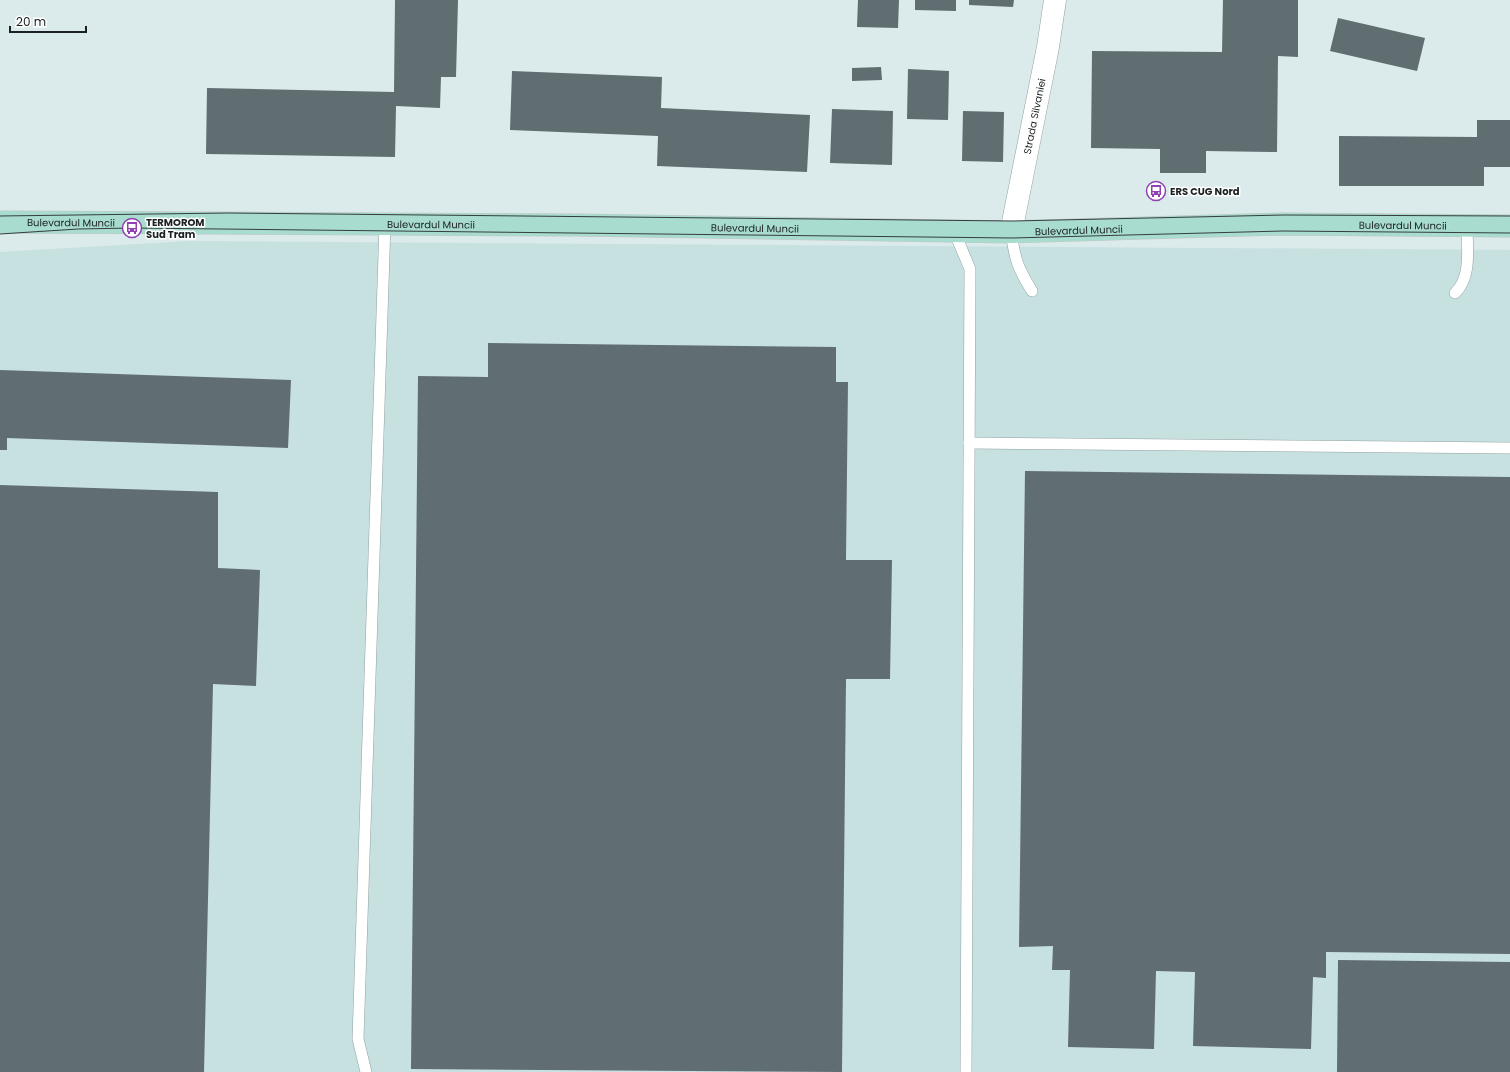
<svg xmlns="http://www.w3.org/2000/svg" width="1510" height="1072" font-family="Poppins,sans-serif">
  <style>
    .built { fill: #c7e0e0 }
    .building { fill: #606d71 }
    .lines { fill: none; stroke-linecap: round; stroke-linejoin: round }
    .lane-casing { stroke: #92a1a1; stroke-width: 12 }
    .street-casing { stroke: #92a1a1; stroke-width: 23 }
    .primary-casing { stroke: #c4c5c5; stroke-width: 23 }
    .lane { stroke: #fff; stroke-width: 11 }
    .street { stroke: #fff; stroke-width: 22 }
    .primary { stroke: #a8dcce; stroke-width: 22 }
    .tram { stroke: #363d3d; stroke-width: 1 }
    .labels { text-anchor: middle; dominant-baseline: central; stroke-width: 3; stroke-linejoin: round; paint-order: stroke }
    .street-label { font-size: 10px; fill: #1b2021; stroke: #fff }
    .poi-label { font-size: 10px; font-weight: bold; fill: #1b2021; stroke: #fff; text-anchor: start }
  </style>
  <rect width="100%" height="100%" fill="#dbeaea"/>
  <!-- built -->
  <polygon class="built" points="190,241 1510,250 1510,1072 0,1072 0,252"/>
  <!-- building -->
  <g class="building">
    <polygon points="395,0 458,0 456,77 441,77 440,108 396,106 395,157 206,154 207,88 394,92"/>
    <polygon points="858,0 899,0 898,28 857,27"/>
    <polygon points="915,0 956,0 956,11 915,10"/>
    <polygon points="969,0 1014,0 1013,7 969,5"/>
    <polygon points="1223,0 1298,0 1298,57 1278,56 1277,152 1206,151 1206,173 1160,173 1160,149 1091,148 1092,51 1222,52"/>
    <polygon points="1338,18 1425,38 1417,71 1330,51"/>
    <polygon points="881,67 882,80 852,81 852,68"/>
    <polygon points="908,69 949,71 948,120 907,119"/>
    <polygon points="512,71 662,77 661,108 810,115 807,172 657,166 658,136 510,130"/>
    <polygon points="832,109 893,111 892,165 830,163"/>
    <polygon points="963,111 1004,112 1003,162 962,161"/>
    <polygon points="1477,120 1510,120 1510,167 1484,167 1484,186 1339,186 1339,136 1477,137"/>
    <polygon points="488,343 836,347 836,382 848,382 846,560 892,560 890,679 846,679 842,1072 411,1069 418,376 488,377"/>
    <polygon points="0,370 291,380 288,448 7,438 7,450 0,450"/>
    <polygon points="1025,471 1510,477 1510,954 1326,952 1326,978 1313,977 1311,1049 1193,1046 1195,972 1156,971 1154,1049 1068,1047 1070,970 1052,970 1053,946 1019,947"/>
    <polygon points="0,485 218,492 218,568 260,570 256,686 213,684 204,1072 0,1072"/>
    <polygon points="1338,960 1510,962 1510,1072 1337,1072"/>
  </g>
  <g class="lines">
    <!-- lane casing -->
    <g class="lane-casing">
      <g id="lane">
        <polyline points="954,231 970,269 966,1072"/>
        <path d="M1011,232C1015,259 1017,267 1032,291"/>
        <path d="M1455,293C1472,277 1467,248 1467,225"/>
        <polyline points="969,443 1510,448"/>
        <polyline points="366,1072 358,1039 385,224"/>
      </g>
    </g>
    <!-- street casing -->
    <g class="street-casing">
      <g id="street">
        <path id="s1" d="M1011,232L1048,47L1055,0"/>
      </g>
    </g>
    <!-- primary casing -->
    <g class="primary-casing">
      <g id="primary">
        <path id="s2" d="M0,222L578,225L1011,232L1283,224L1510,226"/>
      </g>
    </g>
    <!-- lane -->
    <use href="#lane" class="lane"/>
    <!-- street -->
    <use href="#street" class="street"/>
    <!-- primary -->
    <use href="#primary" class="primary"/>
    <!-- tram -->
    <g class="tram">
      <polyline points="0,216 228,213 1013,221 1284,215 1510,216"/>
      <polyline points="0,234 78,229 132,228 1012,238 1283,231 1510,233"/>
    </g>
  </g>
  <!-- icons -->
  <defs>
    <g id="bus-ring" transform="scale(1)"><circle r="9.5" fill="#fff" stroke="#9142b2" stroke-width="1.5"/><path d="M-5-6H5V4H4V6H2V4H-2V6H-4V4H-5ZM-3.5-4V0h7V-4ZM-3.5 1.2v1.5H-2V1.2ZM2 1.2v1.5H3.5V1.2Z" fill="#9142b2"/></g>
  </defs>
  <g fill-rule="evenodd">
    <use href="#bus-ring" x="1156" y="191"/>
    <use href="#bus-ring" x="132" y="228"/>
  </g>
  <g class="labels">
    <!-- street labels -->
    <g class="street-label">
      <text stroke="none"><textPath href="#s1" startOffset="118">Strada Silvaniei</textPath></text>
      <text stroke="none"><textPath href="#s2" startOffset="71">Bulevardul Muncii</textPath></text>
      <text stroke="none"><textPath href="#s2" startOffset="431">Bulevardul Muncii</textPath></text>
      <text stroke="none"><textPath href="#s2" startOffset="1403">Bulevardul Muncii</textPath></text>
      <text stroke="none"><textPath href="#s2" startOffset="755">Bulevardul Muncii</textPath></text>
      <text stroke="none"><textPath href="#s2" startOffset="1079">Bulevardul Muncii</textPath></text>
    </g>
    <!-- poi labels -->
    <g class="poi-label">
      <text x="1170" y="191">ERS CUG Nord</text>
      <text x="146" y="222">TERMOROM<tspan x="146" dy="12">Sud Tram</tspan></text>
    </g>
  </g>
  <!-- scale -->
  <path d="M10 26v6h76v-6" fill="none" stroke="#1b2021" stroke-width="2"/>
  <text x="16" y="26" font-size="12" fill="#1b2021" stroke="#ffffff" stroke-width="3" paint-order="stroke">20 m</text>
</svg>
